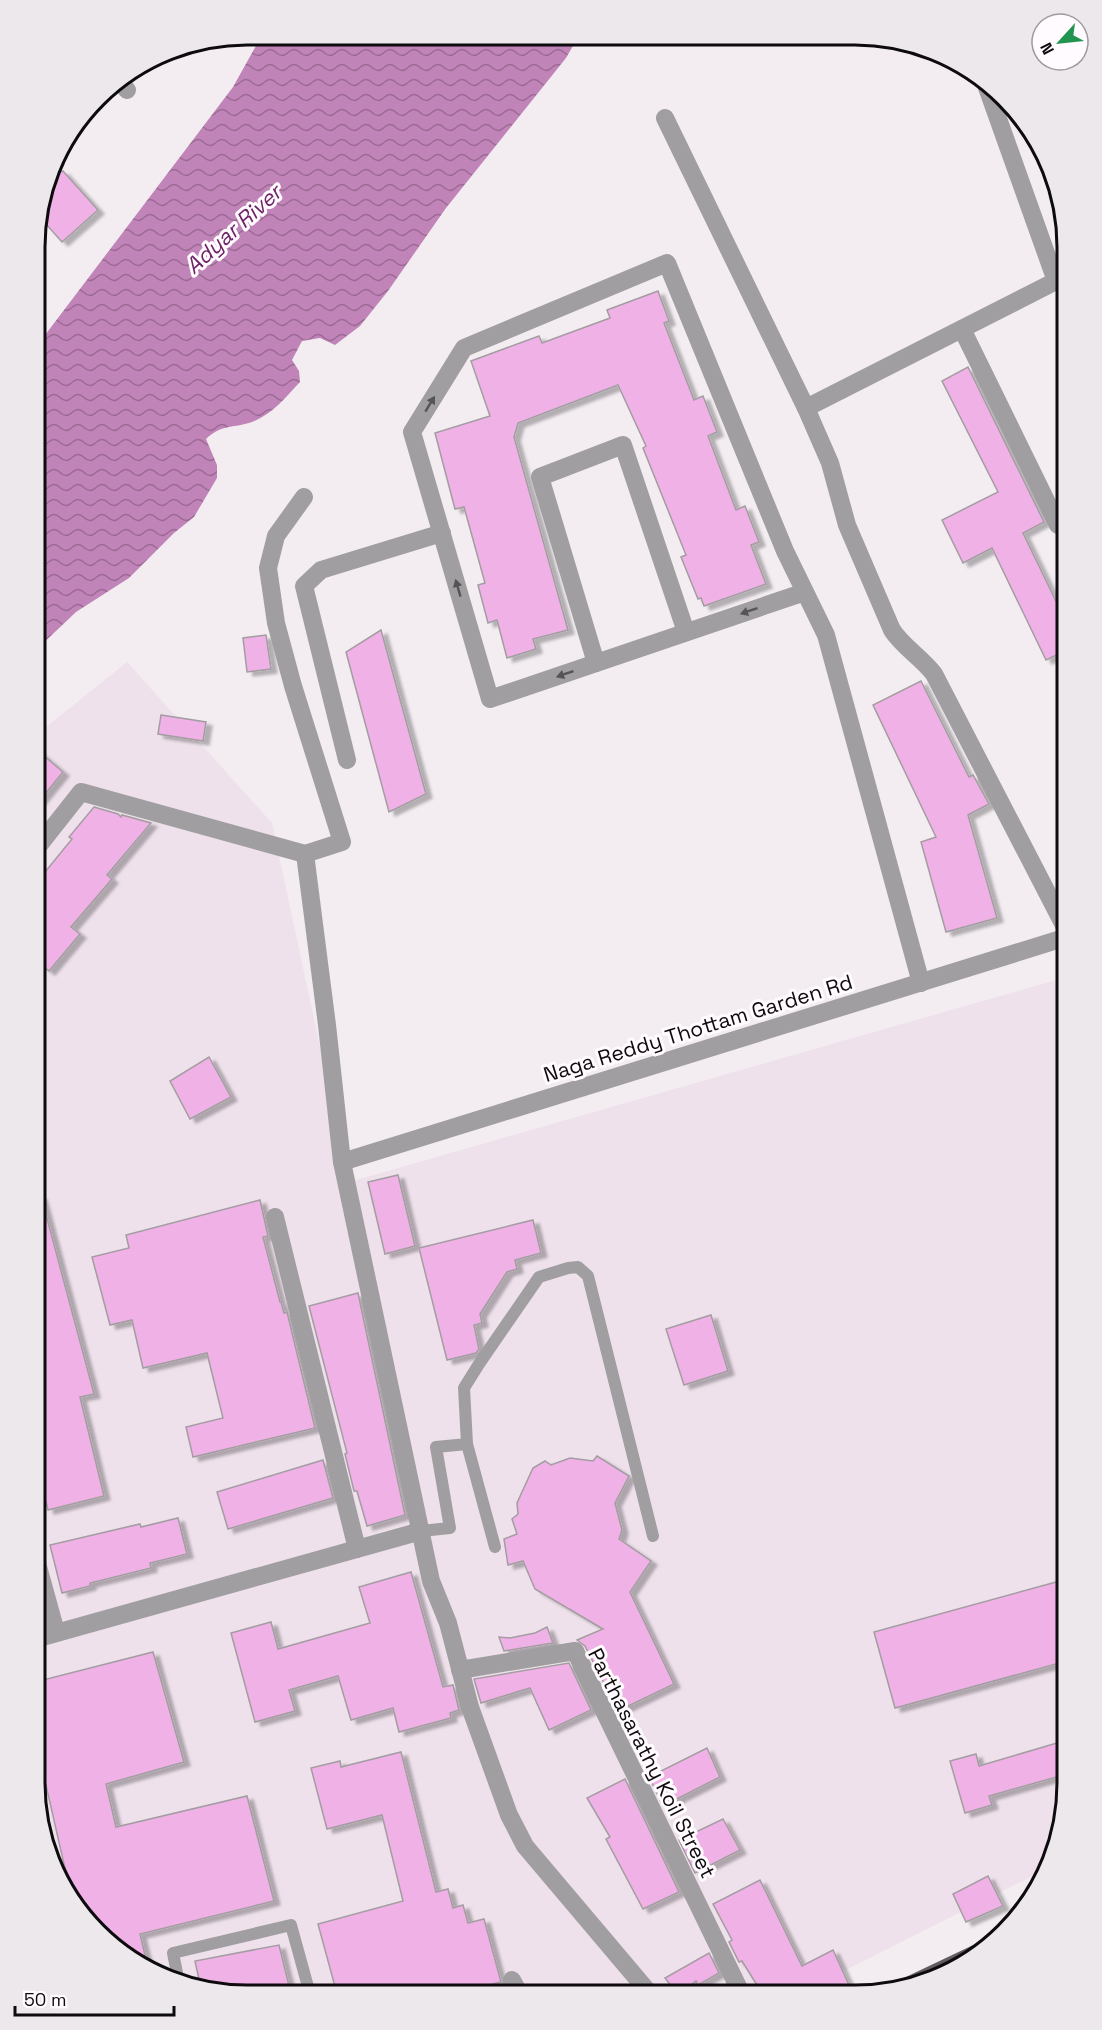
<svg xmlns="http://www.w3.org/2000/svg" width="1102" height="2030" font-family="'Space Grotesk',sans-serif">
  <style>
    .built { fill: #eee1eb }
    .water { fill: url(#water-waves) }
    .building { fill: #f0b1e7; stroke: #a39da1; stroke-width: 1.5; filter: url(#shadow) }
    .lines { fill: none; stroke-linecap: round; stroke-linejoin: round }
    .lane { stroke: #a09ea0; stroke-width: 12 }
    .street { stroke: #a09ea0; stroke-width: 18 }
    .primary { stroke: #605c5f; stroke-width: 18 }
    .oneway { fill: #565456 }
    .labels { text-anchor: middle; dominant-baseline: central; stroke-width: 6; stroke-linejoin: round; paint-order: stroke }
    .street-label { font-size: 21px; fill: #0d0b0d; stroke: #fffbfe }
    .water-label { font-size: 22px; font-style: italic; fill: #6e2567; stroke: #fffbfe }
    .rim { fill: none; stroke: #0d0b0d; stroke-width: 3 }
  </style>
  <defs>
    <pattern id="water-waves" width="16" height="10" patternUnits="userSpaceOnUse" patternTransform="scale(1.5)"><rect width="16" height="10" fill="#c184b8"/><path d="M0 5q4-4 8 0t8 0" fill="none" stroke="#9b6a94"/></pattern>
    <filter id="shadow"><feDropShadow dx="6" dy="4" stdDeviation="1.5" flood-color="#0004"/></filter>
  </defs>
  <rect width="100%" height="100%" fill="#f3edf2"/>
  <!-- built -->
  <polygon class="built" points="127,662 272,823 349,1182 1067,977 1067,1797 1050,1867 796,1995 219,1994 166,1979 107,1943 46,1851 35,1783 36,735"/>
  <!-- water -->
  <path class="water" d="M262,35L578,37L566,58L446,208L388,291L360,326L335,345L320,338L302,341L292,360L299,371L300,382C285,398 271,416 249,423C231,428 221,425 206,439L217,465V478L194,517L174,533L129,578L76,612L36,650V347L233,87Z"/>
  <!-- building -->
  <g class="building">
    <polygon points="63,171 98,210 62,242 38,215 50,173 58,173"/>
    <polygon points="658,291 669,321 664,323 694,400 703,396 717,432 708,436 736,510 745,506 759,542 751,545 766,584 704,606 701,598 698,599 681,557 686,555 643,448 646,446 618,385 518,423 514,437 568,630 533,639 536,649 507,658 497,620 488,623 478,585 485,583 464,507 455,509 435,433 490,416 471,361 539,336 542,343 610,318 607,310"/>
    <polygon points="968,367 1044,522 1023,533 1067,624 1067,650 1046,660 992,548 963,563 942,520 998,492 942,381"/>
    <polygon points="381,630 426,794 389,812 346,652"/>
    <polygon points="266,635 271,669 247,672 243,638"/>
    <polygon points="921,681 969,777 973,775 989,804 968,815 997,918 946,932 921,842 936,837 873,705"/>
    <polygon points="161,715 206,722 203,741 158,734"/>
    <polygon points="36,749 63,772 36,805"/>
    <polygon points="94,807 118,814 121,817 122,815 151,823 107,875 112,879 71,927 80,934 49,971 35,960 36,883 72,839 69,837"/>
    <polygon points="209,1057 231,1097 190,1119 170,1081"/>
    <polygon points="398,1175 415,1246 385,1254 368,1182"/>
    <polygon points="35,1196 41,1196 94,1394 80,1397 104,1496 48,1510 35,1457"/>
    <polygon points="260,1200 268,1236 263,1237 280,1302 281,1302 284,1313 287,1312 315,1428 193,1457 186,1427 223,1418 207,1353 143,1368 132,1320 110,1325 92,1257 129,1248 126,1235"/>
    <polygon points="533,1220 541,1253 515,1260 517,1269 507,1272 480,1314 482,1323 474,1325 479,1349 476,1353 447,1360 419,1248"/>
    <polygon points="358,1293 405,1515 367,1526 357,1491 354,1491 345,1454 347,1453 309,1306"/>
    <polygon points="711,1315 728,1371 684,1385 666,1329"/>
    <polygon points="597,1456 629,1476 615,1503 622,1530 619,1539 651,1561 630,1592 674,1684 618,1711 585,1646 577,1640 603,1629 535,1589 523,1561 508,1565 504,1539 517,1534 512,1519 518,1514 517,1503 533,1468 545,1461 551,1465 570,1458 593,1461"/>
    <polygon points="323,1460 333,1498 228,1529 217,1492"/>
    <polygon points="178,1518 187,1554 150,1563 151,1568 90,1583 90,1586 62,1593 50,1545 140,1524 141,1527"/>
    <polygon points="411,1572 443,1687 453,1685 459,1710 450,1713 451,1718 399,1732 393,1708 351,1720 338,1676 289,1690 295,1711 255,1722 231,1633 271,1622 278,1649 370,1623 359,1587"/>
    <polygon points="1067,1579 1067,1661 895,1708 874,1632"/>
    <polygon points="547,1627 553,1643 504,1651 499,1637 510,1638 535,1633"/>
    <polygon points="153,1652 184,1762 106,1784 116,1827 247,1796 274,1901 140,1934 148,1968 107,1943 69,1886 35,1737 35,1682"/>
    <polygon points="569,1663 591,1710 549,1730 530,1688 481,1703 474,1679"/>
    <polygon points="1067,1740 1067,1774 989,1796 992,1805 965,1813 950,1761 976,1754 979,1766"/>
    <polygon points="707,1748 720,1777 663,1806 649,1777"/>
    <polygon points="401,1752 436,1892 448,1889 453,1908 463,1905 468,1923 484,1919 501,1982 453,1994 337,1994 318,1924 403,1901 382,1815 327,1829 311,1768 340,1761 341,1767"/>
    <polygon points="625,1779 679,1892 643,1909 606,1839 610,1837 587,1798"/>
    <polygon points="723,1819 740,1850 695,1873 679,1840"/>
    <polygon points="988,1876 1003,1906 966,1922 953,1894"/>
    <polygon points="760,1880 802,1966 833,1950 849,1985 828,1995 763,1995 742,1961 739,1962 729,1942 732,1940 713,1904"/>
    <polygon points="279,1945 291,1994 219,1994 201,1989 195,1961"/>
    <polygon points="709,1953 719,1973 698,1985 696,1981 678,1995 665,1978"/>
  </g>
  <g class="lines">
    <!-- lane -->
    <g class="lane">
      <polyline points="467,1444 495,1547"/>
      <polyline points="421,1531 450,1528 436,1447 467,1444 464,1388 479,1364 539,1277 568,1268 578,1267 588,1276 653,1536"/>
      <polyline points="179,1983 173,1953 291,1925 310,1994"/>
    </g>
    <!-- street -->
    <g class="street">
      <polyline points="119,80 127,90"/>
      <path d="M665,118L806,408L830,463L847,525L892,630C903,647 921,657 934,674L1067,931"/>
      <polyline points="54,163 56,162"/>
      <polyline points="962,329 1058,525 1067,530"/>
      <polyline points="806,408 1056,281 985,82"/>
      <polyline points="304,497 276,536 268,568 276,623 293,686 342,842 305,854"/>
      <polyline points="805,592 490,699 412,432 464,348 667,263 785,551 826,635 921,983"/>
      <polyline points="596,663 540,477 623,445 686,632"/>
      <polyline points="347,760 304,586 321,570 442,533"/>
      <polyline points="36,849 81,792 305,854 327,1025 342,1162 431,1581 448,1623 470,1707 509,1815 525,1846 651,1995"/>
      <polyline points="342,1162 1067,937"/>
      <polyline points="275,1217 357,1549"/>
      <polyline points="35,1556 56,1632"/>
      <polyline points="35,1639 421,1531"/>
      <polyline points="460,1670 575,1651 742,1995"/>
      <polyline points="512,1980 520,1995"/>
    </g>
    <!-- primary -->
    <polyline class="primary" points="906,1987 984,1950"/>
  </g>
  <!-- one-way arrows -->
  <defs><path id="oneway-solid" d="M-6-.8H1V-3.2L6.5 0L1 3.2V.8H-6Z" transform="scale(1.5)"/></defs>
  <g class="oneway">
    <use href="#oneway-solid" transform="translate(430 404) rotate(-59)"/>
    <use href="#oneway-solid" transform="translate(458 588) rotate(-106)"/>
    <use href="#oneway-solid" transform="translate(749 611) rotate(161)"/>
    <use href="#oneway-solid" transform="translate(565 674) rotate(161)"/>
  </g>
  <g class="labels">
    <!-- street labels -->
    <g class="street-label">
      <text transform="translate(698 1028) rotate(-17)">Naga Reddy Thottam Garden Rd</text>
      <text transform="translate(652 1763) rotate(63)">Parthasarathy Koil Street</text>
    </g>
    <!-- water labels -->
    <g class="water-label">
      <text transform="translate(233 229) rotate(-42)">Adyar River</text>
    </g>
  </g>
  <!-- crop -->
  <path d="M0 0H1102V2030H0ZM247 45H855A202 202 0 0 1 1057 247V1783A202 202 0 0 1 855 1985H247A202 202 0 0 1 45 1783V247A202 202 0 0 1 247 45Z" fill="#ece8eb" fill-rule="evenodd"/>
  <path class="rim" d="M247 45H855A202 202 0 0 1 1057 247V1783A202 202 0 0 1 855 1985H247A202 202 0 0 1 45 1783V247A202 202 0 0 1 247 45Z"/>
  <!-- north arrow -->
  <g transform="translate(1060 42) rotate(243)"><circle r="28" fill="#fffbfe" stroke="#9e9b9e" stroke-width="1.5"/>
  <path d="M0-4.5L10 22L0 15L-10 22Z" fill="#219550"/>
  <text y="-9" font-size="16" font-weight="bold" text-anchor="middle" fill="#0d0b0d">N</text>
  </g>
  <!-- scale -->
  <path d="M15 2006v9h159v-9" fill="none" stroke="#0d0b0d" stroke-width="3"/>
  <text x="24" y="2006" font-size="18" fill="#0d0b0d" stroke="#fffbfe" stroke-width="4.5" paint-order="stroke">50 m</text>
</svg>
